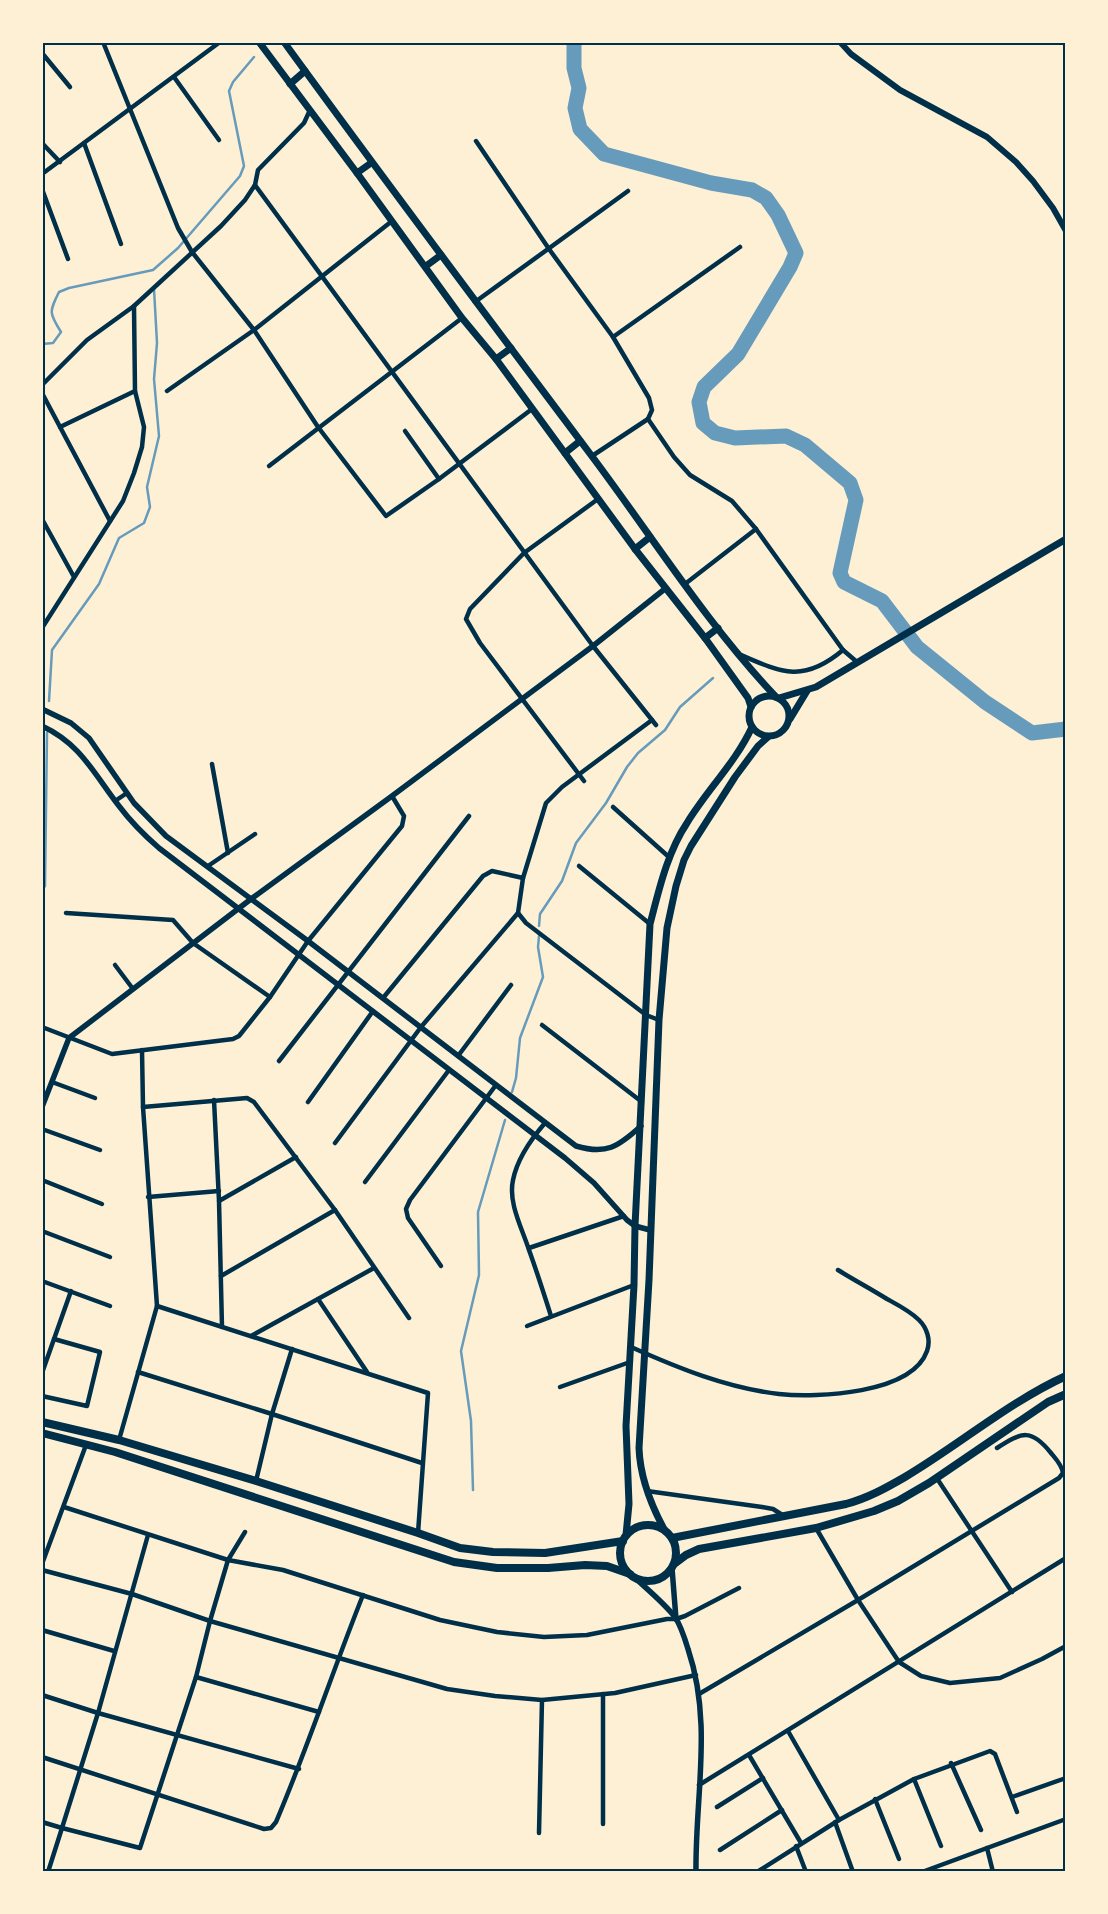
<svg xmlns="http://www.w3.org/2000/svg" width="1108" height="1914" font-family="Montserrat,sans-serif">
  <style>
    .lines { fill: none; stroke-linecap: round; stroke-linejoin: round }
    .stream { stroke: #669bbc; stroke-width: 2.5 }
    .river { stroke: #669bbc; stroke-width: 15 }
    .minor { stroke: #003049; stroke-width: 4.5 }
    .tertiary { stroke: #003049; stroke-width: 5.5 }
    .secondary { stroke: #003049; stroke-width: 6 }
    .primary { stroke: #003049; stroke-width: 7 }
    .trunk { stroke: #003049; stroke-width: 8 }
    .neatline { fill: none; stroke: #003049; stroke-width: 2 }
  </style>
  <rect width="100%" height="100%" fill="#fdf0d5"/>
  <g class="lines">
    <!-- stream -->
    <g class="stream">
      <path d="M42,344L53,343L61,332C49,313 49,312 59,292L69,288L153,270L178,248L240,176L244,166L229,91L233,82L254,57"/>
      <polyline points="49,701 52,650 99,584 119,538 144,523 150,507 147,487 159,436 154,379 157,343 154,289"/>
      <polyline points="42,890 45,886 47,733"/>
      <polyline points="539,926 540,914 562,881 576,843 606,803 627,767 638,753 665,730 680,707 713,678"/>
      <polyline points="512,1092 516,1078 520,1038 543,977 538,947 539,936"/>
      <polyline points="473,1490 471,1421 461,1351 479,1275 478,1212 505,1120"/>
    </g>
    <!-- river -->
    <polyline class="river" points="574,42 574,68 579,88 575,108 580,129 604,154 711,183 752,190 766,198 778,215 796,253 790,267 738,354 704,387 699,402 703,423 715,433 735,438 786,436 805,445 850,483 856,500 840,573 844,582 882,601 917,647 985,702 1032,733 1066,729"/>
    <!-- minor -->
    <g class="minor">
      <polyline points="103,42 178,228 192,252 254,330 318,427 386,516 439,479 532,409"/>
      <polyline points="42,53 70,87"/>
      <polyline points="174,77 219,140"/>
      <polyline points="476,141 549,249 613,337 649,398 652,410 648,419 674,457 690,475 732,501 756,529 843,650 857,662"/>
      <polyline points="42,143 60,162"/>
      <polyline points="84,143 121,244"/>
      <polyline points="42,174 220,42"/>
      <polyline points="255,185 593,646 656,725"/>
      <polyline points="42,189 68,259"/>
      <polyline points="475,302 628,191"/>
      <polyline points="613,337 740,247"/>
      <polyline points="42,385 87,340 134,306 221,226 245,200 255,185 258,170 304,123 310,110"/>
      <polyline points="167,391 254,330 392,221"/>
      <polyline points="42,393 110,521"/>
      <polyline points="60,427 135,391"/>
      <polyline points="405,431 439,479"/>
      <polyline points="592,456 648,419"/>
      <polyline points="269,466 462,318"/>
      <polyline points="42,519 74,577"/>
      <polyline points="685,584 756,529"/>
      <polyline points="42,628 123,501 134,473 142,447 144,427 135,391 134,306"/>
      <path d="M741,655C782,673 804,683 843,650"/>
      <polyline points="212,764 228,853"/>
      <polyline points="584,781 480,643 466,619 470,609 524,553 598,499"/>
      <polyline points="115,801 127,793"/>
      <polyline points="613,807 670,858"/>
      <polyline points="208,866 255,834"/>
      <polyline points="579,866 650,924"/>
      <polyline points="66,913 173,920 193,943 270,997"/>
      <polyline points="518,913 526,923 646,1015 659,1020"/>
      <polyline points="115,965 133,989"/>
      <polyline points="383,998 483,876 492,871 523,878 546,803 562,787 652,720"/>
      <polyline points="542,1025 642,1102"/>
      <polyline points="42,1027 112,1054 233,1039 239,1036 270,997 308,941 402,826 404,816 392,796"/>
      <polyline points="458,1056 511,985"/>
      <polyline points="279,1061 469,816"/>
      <polyline points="52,1082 95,1098"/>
      <polyline points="214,1100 219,1201 296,1157"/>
      <polyline points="308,1102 373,1011"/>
      <polyline points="143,1107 247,1098 254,1102 335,1210 409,1318"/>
      <path d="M545,1123C532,1138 517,1160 513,1180C508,1203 522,1228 529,1250C537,1272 544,1294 551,1316"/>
      <polyline points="42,1129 100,1150"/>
      <polyline points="335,1143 421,1027 518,913 523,878"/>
      <polyline points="42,1180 102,1204"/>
      <polyline points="365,1182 449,1070"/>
      <polyline points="148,1197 219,1191"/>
      <polyline points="219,1201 222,1327"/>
      <polyline points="42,1231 110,1257"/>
      <polyline points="529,1248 624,1216"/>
      <polyline points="441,1266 408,1218 406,1209 410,1200 496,1085"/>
      <polyline points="221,1276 335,1210"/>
      <polyline points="42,1281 110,1306"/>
      <polyline points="318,1299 367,1372"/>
      <polyline points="157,1306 428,1393 418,1533"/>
      <polyline points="527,1326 634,1285"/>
      <polyline points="251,1336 374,1268"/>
      <path d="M631,1347C678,1368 727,1388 779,1394C817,1398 912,1394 927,1351C931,1340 927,1328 919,1320C910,1311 898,1305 887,1299C871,1289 854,1280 838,1270"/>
      <polyline points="138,1372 272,1414 422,1463"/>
      <polyline points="42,1373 71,1291"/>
      <polyline points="560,1387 630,1362"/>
      <polyline points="42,1396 87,1406 100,1352 54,1339"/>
      <polyline points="119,1440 157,1306 143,1107 142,1050"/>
      <polyline points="936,1477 1012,1592"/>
      <polyline points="256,1481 272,1414 292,1349"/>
      <polyline points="647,1491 762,1507 773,1509 784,1516"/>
      <polyline points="64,1507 228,1560 283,1570 440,1620 497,1632 544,1637 587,1635 667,1619 676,1619 685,1616 739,1588"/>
      <polyline points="816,1528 858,1600 899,1662 921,1676 950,1683 1000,1678 1042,1659 1066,1646"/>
      <polyline points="148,1535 98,1713 62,1828 140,1848 196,1677 210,1621 228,1560 245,1532"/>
      <polyline points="42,1564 86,1445"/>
      <polyline points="42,1570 132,1594 210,1621 447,1689 495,1696 542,1700 615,1693 696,1675"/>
      <polyline points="42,1630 114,1651"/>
      <polyline points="196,1677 319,1712"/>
      <path d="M699,1694L858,1600L1059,1478L1063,1473C1062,1465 1056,1459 1051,1453C1031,1428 1022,1432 997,1448"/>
      <polyline points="42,1695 98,1713 299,1769"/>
      <polyline points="788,1731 839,1820"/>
      <polyline points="749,1755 801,1843"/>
      <path d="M42,1757L264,1829L271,1828L276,1822C308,1747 333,1670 363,1595"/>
      <polyline points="951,1763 981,1830"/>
      <polyline points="914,1779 941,1846"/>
      <polyline points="699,1785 1066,1558"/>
      <polyline points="1012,1797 1066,1778"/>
      <polyline points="875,1799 899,1859"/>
      <polyline points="717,1807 763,1778"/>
      <polyline points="42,1822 62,1828 48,1872"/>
      <polyline points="835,1822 853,1872"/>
      <polyline points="603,1824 603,1694"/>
      <polyline points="539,1833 542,1700"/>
      <polyline points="796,1846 806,1872"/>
      <polyline points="987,1848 993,1872"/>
      <polyline points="720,1850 782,1810"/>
      <polyline points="757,1872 839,1820 914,1779 990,1751 995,1754 1017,1812"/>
      <polyline points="922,1872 1066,1819"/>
    </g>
    <!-- tertiary -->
    <g class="tertiary">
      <path d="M42,709L71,723L89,738L134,803L166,836L308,941L576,1146C606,1155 618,1147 641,1126"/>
      <path d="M42,726C81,744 94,774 119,806C131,822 144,835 159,848L565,1158L594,1183L627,1220L635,1226L650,1230"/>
      <polyline points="42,1107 69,1038 251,899 392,796 593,646 666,588"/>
      <polyline points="672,1568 676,1619"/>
      <path d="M634,1577C648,1590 663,1602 675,1617C681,1626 685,1639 688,1649C713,1723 695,1796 696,1872"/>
    </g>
    <!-- secondary -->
    <polyline class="secondary" points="840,42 851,54 900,90 987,137 1016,162 1033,181 1053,208 1066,231"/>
    <!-- primary -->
    <g class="primary">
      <polyline points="259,42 357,173 462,318 496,359 635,549 705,638 748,698 751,707"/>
      <path d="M284,42C385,181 488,318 591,455C652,536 706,623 776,697"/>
      <polyline points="290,84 305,71"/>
      <polyline points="357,173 371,163"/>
      <polyline points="426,266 441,255"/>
      <polyline points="496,359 511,348"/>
      <polyline points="565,453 580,441"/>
      <polyline points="635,549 650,537"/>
      <polyline points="705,638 718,628"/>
      <circle cx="769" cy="716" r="20"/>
      <polyline points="779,698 816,687 1066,539"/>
      <polyline points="790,719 807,691"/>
      <path d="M664,1529C650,1503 640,1477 639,1448L649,1280L659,1020L667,928L676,886L684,860L691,846L735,777L758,746L768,737"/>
      <path d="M626,1535L629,1504L626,1426L634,1285L635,1226L650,924C659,890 667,853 687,823C707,790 736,762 752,727"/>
    </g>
    <!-- trunk -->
    <g class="trunk">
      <polyline points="42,1422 119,1440 256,1481 418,1533 460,1548 493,1552 545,1553 623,1541"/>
      <polyline points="42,1433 115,1452 454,1562 497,1568 548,1568 585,1565 607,1566 630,1574"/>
      <circle cx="648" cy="1553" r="28"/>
      <path d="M672,1538L846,1504C868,1498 886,1488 905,1477C959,1445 1009,1402 1066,1376"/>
      <polyline points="674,1564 686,1555 699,1549 816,1528 874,1511 898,1501 929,1483 1048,1402 1066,1394"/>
    </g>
  </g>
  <!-- border -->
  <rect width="1108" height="1914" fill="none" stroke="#fdf0d5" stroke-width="88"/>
  <rect x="44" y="44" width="1020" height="1826" class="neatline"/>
</svg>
